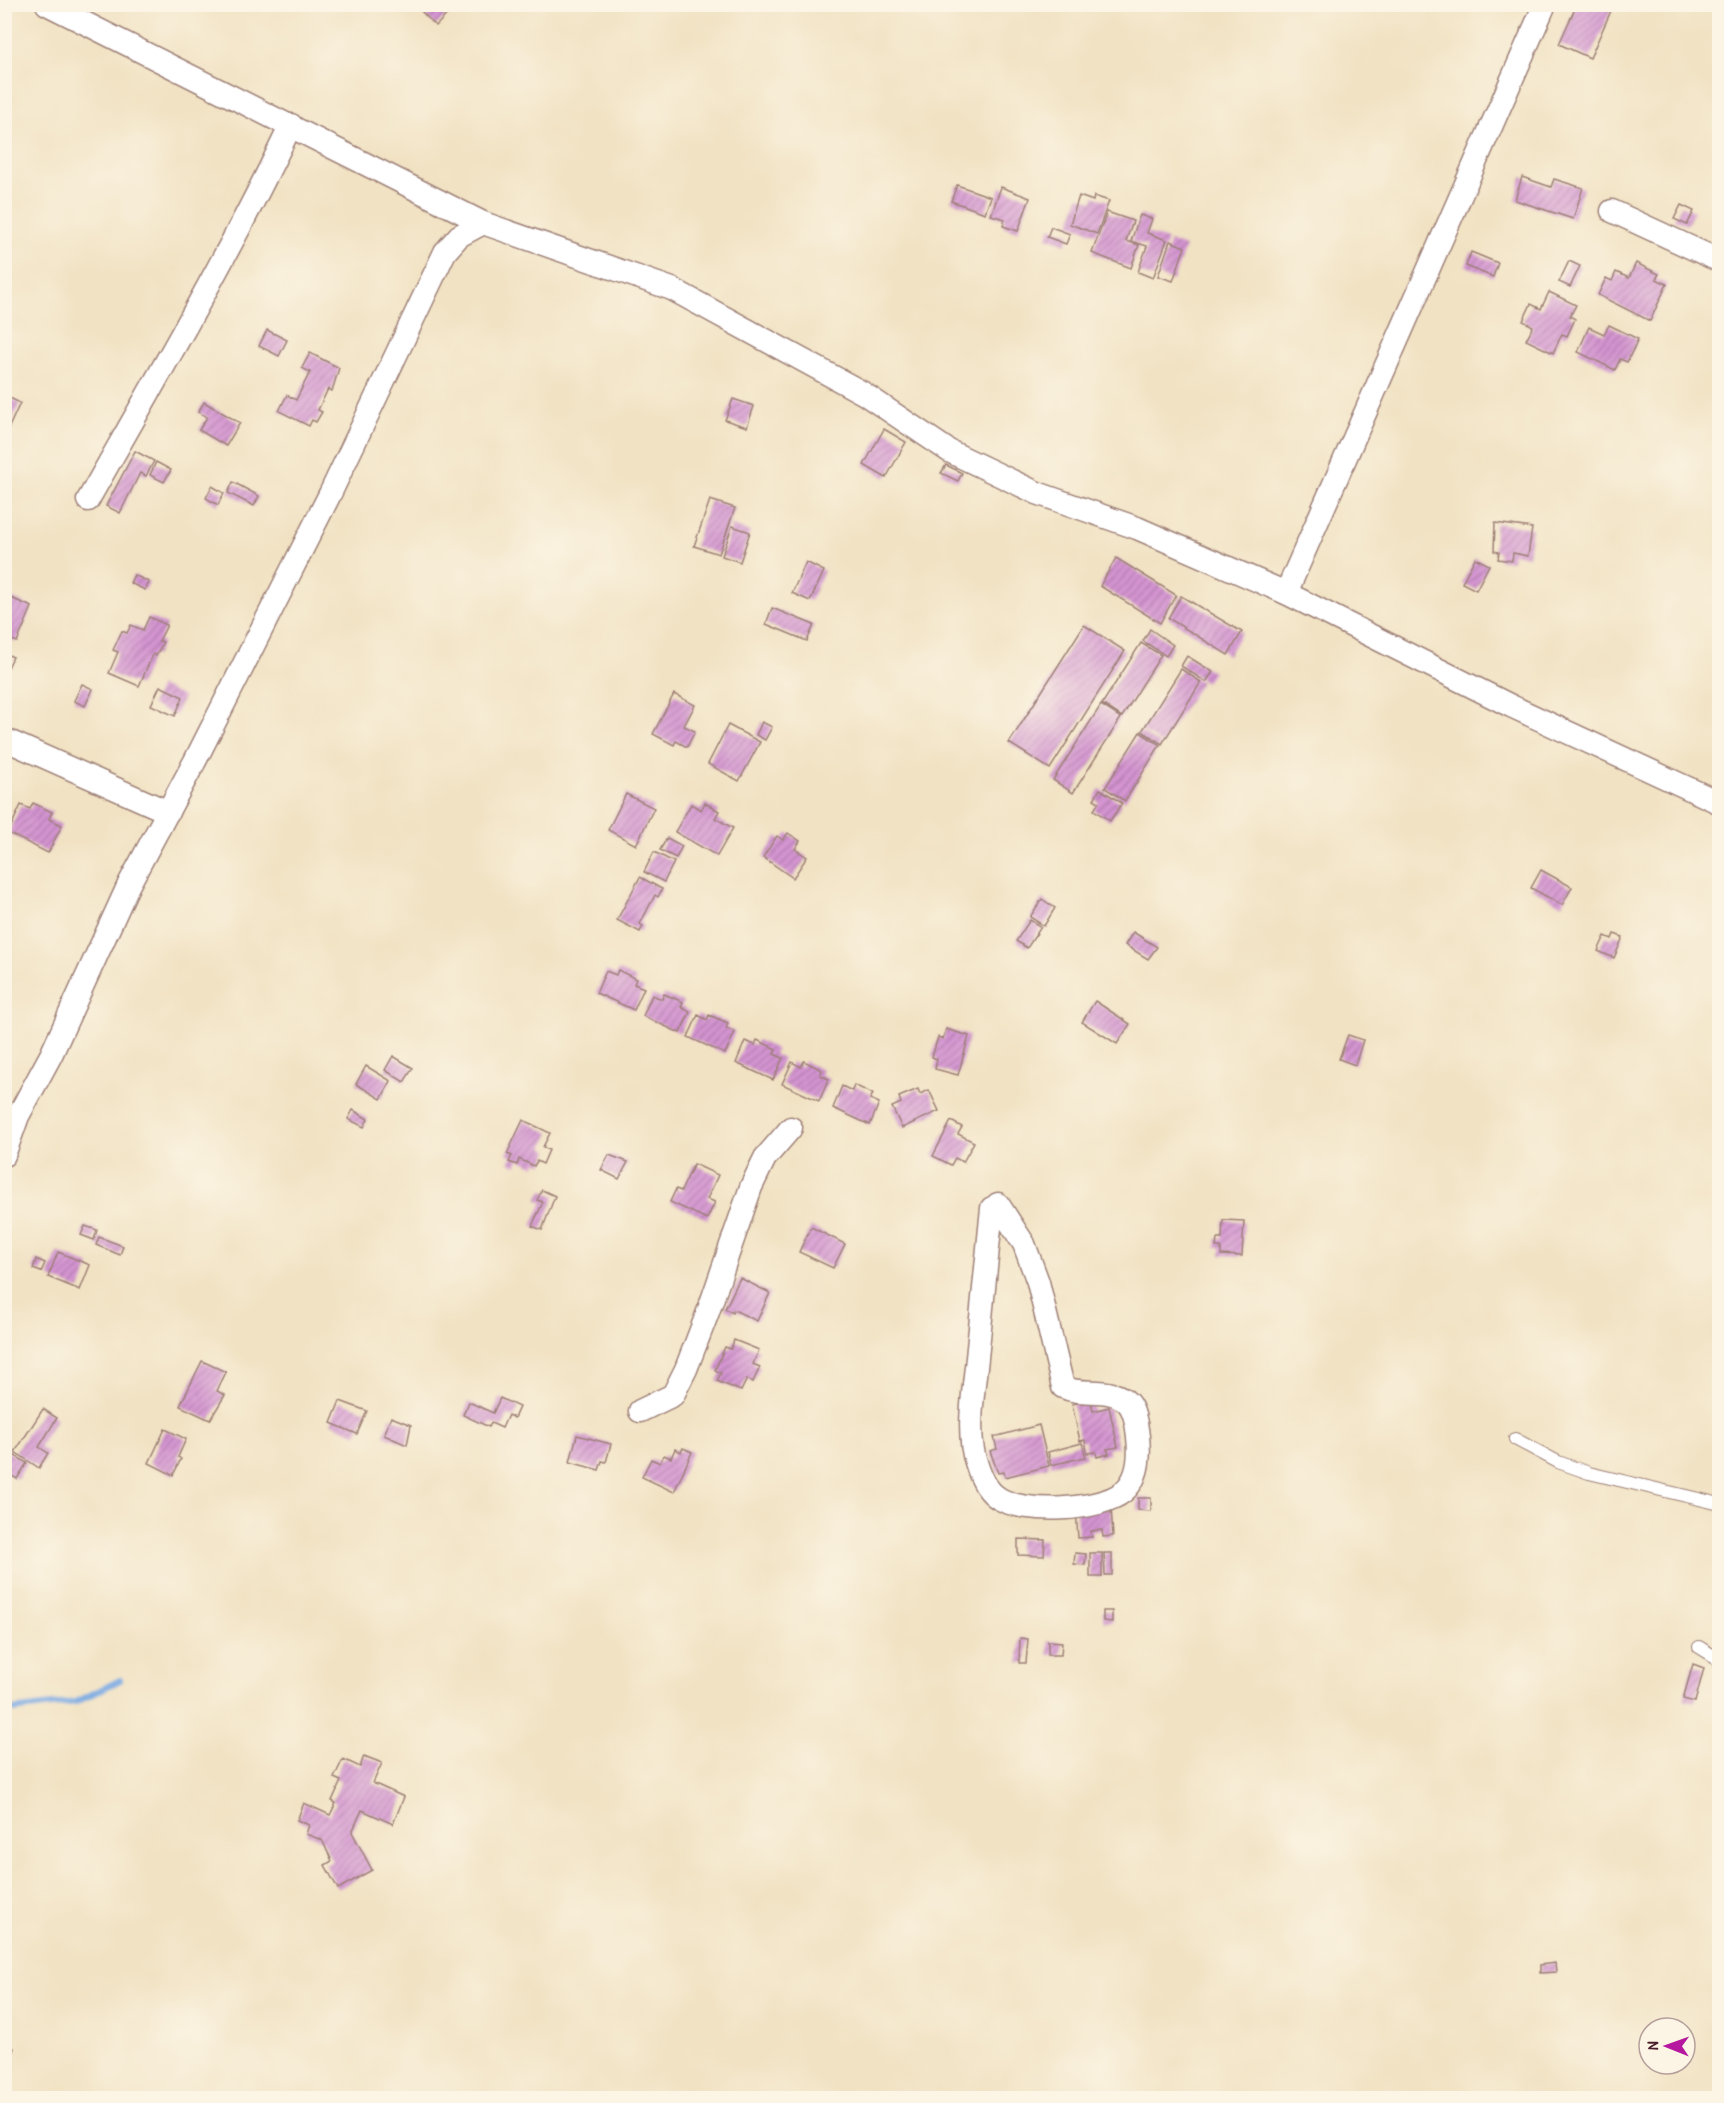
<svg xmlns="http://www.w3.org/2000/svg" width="1724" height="2103" font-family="'Patrick Hand',sans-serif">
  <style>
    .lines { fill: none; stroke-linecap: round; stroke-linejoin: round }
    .stream { stroke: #77a8e2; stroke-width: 6 }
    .building { fill: url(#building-hatch) }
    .service-casing { stroke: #9e8077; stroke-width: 14 }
    .minor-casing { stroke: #9e8077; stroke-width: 25 }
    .service { stroke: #fff; stroke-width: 12 }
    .minor { stroke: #fff; stroke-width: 22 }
  </style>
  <defs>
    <pattern id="building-hatch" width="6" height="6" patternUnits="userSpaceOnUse" patternTransform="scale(1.5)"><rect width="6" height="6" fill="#d494d1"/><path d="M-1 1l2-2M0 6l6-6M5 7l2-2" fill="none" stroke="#ae78aa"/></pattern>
  </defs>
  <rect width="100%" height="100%" fill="#fcf5e5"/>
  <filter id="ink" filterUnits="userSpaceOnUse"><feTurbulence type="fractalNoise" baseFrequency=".0167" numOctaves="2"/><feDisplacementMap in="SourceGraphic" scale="12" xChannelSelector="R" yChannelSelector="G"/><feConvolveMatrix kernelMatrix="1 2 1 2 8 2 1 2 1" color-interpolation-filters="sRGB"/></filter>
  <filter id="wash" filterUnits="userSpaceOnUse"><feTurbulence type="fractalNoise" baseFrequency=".008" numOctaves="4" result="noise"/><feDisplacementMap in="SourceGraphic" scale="24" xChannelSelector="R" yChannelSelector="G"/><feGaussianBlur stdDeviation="1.35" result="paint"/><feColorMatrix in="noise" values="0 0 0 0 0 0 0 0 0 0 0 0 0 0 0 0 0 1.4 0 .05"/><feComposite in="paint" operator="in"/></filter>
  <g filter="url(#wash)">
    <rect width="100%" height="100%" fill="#f1e2c3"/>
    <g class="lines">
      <!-- stream -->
      <polyline class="stream" points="4,1711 76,1702 120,1680"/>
    </g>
    <g id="blocks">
      <!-- building -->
      <g class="building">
        <polygon points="414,4 450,4 453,8 436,26"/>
        <polygon points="1577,4 1614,4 1590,58 1559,44"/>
        <polygon points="1522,177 1551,187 1554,179 1583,188 1573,219 1515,200"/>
        <polygon points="957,185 991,197 985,213 951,201"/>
        <polygon points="1001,187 1030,198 1018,231 1003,226 1005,219 991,215"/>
        <polygon points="1079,196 1093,201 1094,196 1109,201 1097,234 1070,224"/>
        <polygon points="1681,205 1694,211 1687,225 1674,219"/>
        <polygon points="1107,212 1133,221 1126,241 1139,245 1131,268 1092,253"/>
        <polygon points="1140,215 1152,219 1147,233 1167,240 1153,278 1138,272 1147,246 1131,241"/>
        <polygon points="1051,227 1070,234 1066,244 1047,237"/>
        <polygon points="1170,241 1185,247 1173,281 1158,276"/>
        <polygon points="1471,252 1498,263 1493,277 1466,266"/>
        <polygon points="1569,261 1580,266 1570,287 1559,282"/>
        <polygon points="1636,263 1659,274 1656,279 1667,284 1650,321 1598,295 1606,278 1612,281 1616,272 1629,278"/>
        <polygon points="1549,292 1576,305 1570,316 1575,319 1567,336 1562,334 1553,353 1526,340 1533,326 1523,321 1531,304 1541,309"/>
        <polygon points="1609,325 1638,339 1627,362 1620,359 1615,370 1578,352 1589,327 1604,334"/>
        <polygon points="267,330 287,340 279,356 259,346"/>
        <polygon points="310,353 339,368 332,391 328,389 318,410 322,412 316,422 312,420 309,426 279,411 287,395 296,400 310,372 302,368"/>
        <polygon points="4,395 20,403 4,438"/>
        <polygon points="733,399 754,406 747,427 725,420"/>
        <polygon points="204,402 240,423 226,446 199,430 207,417 198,412"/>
        <polygon points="884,429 906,442 886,478 864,465"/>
        <polygon points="135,451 154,461 146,476 140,473 120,513 106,506"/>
        <polygon points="156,462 171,470 164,482 150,475"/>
        <polygon points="946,465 962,473 958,481 941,473"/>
        <polygon points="233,482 259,496 254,506 228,493"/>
        <polygon points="212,486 224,493 218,505 206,498"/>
        <polygon points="710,500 735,508 719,554 694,546"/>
        <polygon points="1495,523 1532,528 1528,556 1513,553 1512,561 1498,559 1499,552 1494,551"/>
        <polygon points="732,526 750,532 740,562 722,556"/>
        <polygon points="1116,558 1176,595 1160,623 1100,586"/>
        <polygon points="1475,558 1489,565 1476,590 1462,583"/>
        <polygon points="806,562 824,571 810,601 792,593"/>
        <polygon points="134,575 149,582 145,590 130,583"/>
        <polygon points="4,595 32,607 17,642 4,637"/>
        <polygon points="1181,596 1242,632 1228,655 1168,618"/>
        <polygon points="772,608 814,625 807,641 766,624"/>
        <polygon points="149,617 167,625 159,641 163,642 156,656 153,654 139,686 109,673 118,652 113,650 122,631 127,633 131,625 143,630"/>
        <polygon points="1084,625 1125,651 1050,769 1009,743"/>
        <polygon points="1150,629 1173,645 1166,656 1143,641"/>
        <polygon points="1141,643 1161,655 1122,717 1102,704"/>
        <polygon points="4,647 9,649 6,654 13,657 4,676"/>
        <polygon points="1187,656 1213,672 1206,682 1181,666"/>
        <polygon points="1181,669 1201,682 1162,744 1142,731"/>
        <polygon points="82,684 93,689 85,706 74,701"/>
        <polygon points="160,686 183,697 175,716 151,705"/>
        <polygon points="674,694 695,705 684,726 695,731 687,747 676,741 674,745 653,734"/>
        <polygon points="1101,705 1121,718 1073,793 1053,780"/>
        <polygon points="762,722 772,727 765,740 756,735"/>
        <polygon points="728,725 760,742 739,781 708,764"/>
        <polygon points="1140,732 1160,745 1125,801 1105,788"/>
        <polygon points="1100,789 1122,803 1110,821 1094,810 1099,802 1094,799"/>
        <polygon points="626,794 654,808 636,845 608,830"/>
        <polygon points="33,803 52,812 49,819 62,825 48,853 8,833 21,805 30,809"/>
        <polygon points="705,803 719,811 715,818 733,828 717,856 675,832 691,804 701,810"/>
        <polygon points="788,833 800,841 795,849 807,857 793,878 763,857 777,836 783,840"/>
        <polygon points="667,838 682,846 676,858 660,850"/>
        <polygon points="654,852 674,862 664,882 644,872"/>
        <polygon points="1541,870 1572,887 1562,905 1531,888"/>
        <polygon points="640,877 662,889 658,897 655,895 640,924 643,926 640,932 617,920"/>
        <polygon points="1042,899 1055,908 1044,926 1030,917"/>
        <polygon points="1030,920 1041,927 1027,948 1016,941"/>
        <polygon points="1133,932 1157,947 1148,959 1125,945"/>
        <polygon points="1614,934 1623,937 1614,958 1598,951 1605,936 1612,939"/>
        <polygon points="618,970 636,979 634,984 644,988 634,1010 596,993 606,971 616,975"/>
        <polygon points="664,994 683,1002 681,1007 690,1012 680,1033 643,1016 652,995 662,999"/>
        <polygon points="1095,1001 1130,1024 1117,1044 1082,1022"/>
        <polygon points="698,1015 707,1020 709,1015 728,1023 726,1028 735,1032 725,1054 688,1037"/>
        <polygon points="946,1029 969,1036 958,1075 935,1069 937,1059 932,1057 938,1037 943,1039"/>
        <polygon points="1348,1035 1363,1040 1355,1065 1339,1059"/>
        <polygon points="757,1040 776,1049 774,1054 783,1058 773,1080 736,1063 745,1041 755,1045"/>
        <polygon points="393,1056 413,1068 404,1082 385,1070"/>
        <polygon points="804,1061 822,1070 820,1075 829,1079 819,1101 782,1084 792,1062 801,1067"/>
        <polygon points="366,1066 391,1081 381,1099 356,1084"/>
        <polygon points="854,1085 873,1094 870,1099 879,1103 870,1125 833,1108 842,1086 852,1091"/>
        <polygon points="918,1089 920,1094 929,1090 939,1111 902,1128 892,1107 901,1103 899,1097"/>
        <polygon points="353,1110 368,1119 364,1127 348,1119"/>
        <polygon points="523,1120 550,1133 543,1147 549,1150 543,1164 537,1161 534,1166 519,1159 517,1165 509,1162 512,1156 507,1154"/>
        <polygon points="951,1121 962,1127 958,1134 974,1142 963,1162 955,1158 951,1165 933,1156"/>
        <polygon points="609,1155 628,1162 619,1179 601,1170"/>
        <polygon points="694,1164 718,1175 707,1199 715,1202 707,1219 670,1202 676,1189 681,1191"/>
        <polygon points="542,1190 555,1196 542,1230 532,1226 543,1202 537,1200"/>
        <polygon points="1223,1220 1244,1221 1242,1256 1221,1255 1221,1247 1216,1247 1217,1239 1222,1239"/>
        <polygon points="85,1226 97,1230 94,1240 81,1235"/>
        <polygon points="811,1227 845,1244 833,1268 799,1252"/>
        <polygon points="99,1237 123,1246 120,1255 96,1245"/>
        <polygon points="58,1252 90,1265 80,1290 48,1277"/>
        <polygon points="36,1259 45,1263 41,1272 33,1269"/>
        <polygon points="740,1278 770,1293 757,1321 734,1310 733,1313 725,1309"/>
        <polygon points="734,1340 759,1350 753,1364 760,1367 753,1382 747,1379 741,1391 717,1381 721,1373 715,1370 725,1347 731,1349"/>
        <polygon points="202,1361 226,1372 217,1391 225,1395 210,1420 180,1406"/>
        <polygon points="500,1398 519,1407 514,1418 508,1415 502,1428 491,1423 489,1427 463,1415 469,1402 493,1413"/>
        <polygon points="1091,1400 1093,1411 1109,1407 1118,1447 1107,1449 1109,1454 1097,1457 1096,1452 1087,1453 1085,1440 1080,1441 1072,1404"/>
        <polygon points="340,1401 367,1411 357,1434 331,1423"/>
        <polygon points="43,1409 57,1418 39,1447 48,1453 39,1468 15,1452"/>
        <polygon points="391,1417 411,1425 407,1445 384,1435"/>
        <polygon points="1039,1425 1049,1466 1005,1477 1004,1472 998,1473 990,1451 997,1449 994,1437"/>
        <polygon points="165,1429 186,1439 178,1457 181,1459 173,1475 149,1463"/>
        <polygon points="577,1435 611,1444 606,1462 602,1461 599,1470 570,1462"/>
        <polygon points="1082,1443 1086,1457 1051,1465 1048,1452"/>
        <polygon points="683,1448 692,1452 674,1492 642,1477 651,1459 660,1463 664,1455 671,1458 675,1449 681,1452"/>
        <polygon points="4,1449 27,1463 17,1479 4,1471"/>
        <polygon points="1138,1498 1151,1498 1151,1511 1138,1510"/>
        <polygon points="1111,1508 1113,1536 1103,1537 1102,1530 1091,1531 1092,1537 1078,1538 1076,1510"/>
        <polygon points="1018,1539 1045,1540 1044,1556 1018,1555"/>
        <polygon points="1075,1553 1086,1554 1085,1565 1074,1564"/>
        <rect x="1090" y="1553" width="12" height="24"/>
        <polygon points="1104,1553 1112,1553 1112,1575 1105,1575"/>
        <polygon points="1103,1611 1112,1611 1112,1622 1103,1621"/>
        <polygon points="1020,1638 1028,1639 1026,1663 1019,1663"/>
        <polygon points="1048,1641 1062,1642 1061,1655 1048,1655"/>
        <polygon points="1693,1664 1704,1668 1695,1702 1683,1699"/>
        <polygon points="364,1756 382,1763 373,1783 404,1797 393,1824 362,1810 352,1832 372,1870 338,1889 325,1865 332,1861 322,1840 306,1834 309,1825 297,1820 304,1803 330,1815 336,1803 332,1801 341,1781 334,1778 343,1759 360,1767"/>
        <polygon points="1555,1963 1556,1972 1540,1973 1540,1965"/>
        <polygon points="4,2045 14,2048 5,2078 4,2078"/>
      </g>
    </g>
  </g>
  <g filter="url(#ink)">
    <use href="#blocks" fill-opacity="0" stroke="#9e8077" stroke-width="1.5"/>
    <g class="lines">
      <!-- service casing -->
      <g class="service-casing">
        <g id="service">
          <polyline points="1515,1439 1558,1462 1589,1473 1720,1504"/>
          <polyline points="1699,1647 1717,1658 1720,1667"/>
        </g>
      </g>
      <!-- minor casing -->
      <g class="minor-casing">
        <g id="minor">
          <polyline points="47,4 483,223 672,289 863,393 949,451 1037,493 1137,528 1286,593 1511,706 1720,803"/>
          <polyline points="1612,211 1720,261"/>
          <path d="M88,500C158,376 230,253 291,125"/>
          <polyline points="1286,593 1545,4"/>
          <polyline points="4,739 168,812"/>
          <polyline points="4,1155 18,1116 51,1055 129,884 196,759 330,494 445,252 459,236 483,223"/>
          <path d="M992,1208C987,1258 982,1308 977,1358C974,1387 966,1434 976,1462C980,1476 987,1492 1000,1499C1026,1514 1099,1511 1123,1492C1139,1479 1140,1455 1138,1437C1137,1427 1135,1411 1128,1403C1111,1385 1083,1397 1063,1387L1038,1282L1024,1244L998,1204"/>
          <polyline points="640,1411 673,1395 686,1369 708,1312 751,1187 765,1158 791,1128"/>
        </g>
      </g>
      <!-- service -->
      <use href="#service" class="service"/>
      <!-- minor -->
      <use href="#minor" class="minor"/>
    </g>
  </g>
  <!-- margin -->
  <rect width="1724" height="2103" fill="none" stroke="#fcf5e5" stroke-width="24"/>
  <!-- north arrow -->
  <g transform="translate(1667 2046) rotate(271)"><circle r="28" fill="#fcf5e5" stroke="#b59f9b" stroke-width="1.5"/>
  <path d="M0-4.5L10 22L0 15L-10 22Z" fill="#b5179e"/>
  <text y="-9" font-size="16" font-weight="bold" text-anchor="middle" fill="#4a1f2b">N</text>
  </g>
</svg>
